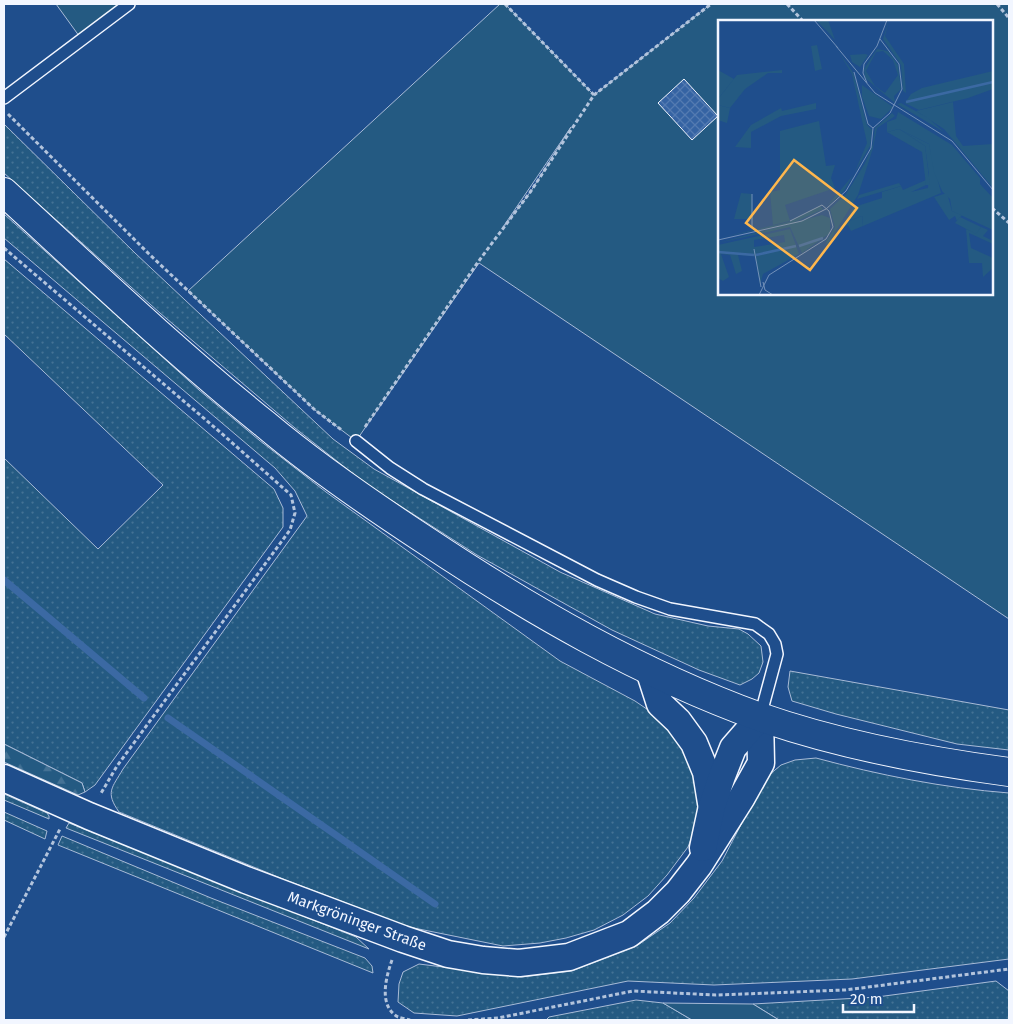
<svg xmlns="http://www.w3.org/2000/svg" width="1013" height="1024" font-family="'Fira Sans',sans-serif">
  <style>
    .grass { fill: url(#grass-dots); stroke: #a8bbd7 }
    .forest { fill: url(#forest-firs); stroke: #a8bbd7 }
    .green { fill: #245a82; stroke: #a8bbd7; fill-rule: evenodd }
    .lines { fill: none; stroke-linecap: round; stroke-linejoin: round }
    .stream { stroke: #3b69a3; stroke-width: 7 }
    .building { fill: url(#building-cross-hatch); stroke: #f2f6ff }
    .service-casing { stroke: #f2f6ff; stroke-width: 14 }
    .tertiary-casing { stroke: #f2f6ff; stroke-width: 29 }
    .secondary-casing { stroke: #f2f6ff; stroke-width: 30 }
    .path { stroke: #b3c4dc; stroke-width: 3; stroke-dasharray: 4 2.5; stroke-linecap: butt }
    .service { stroke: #1f4e8c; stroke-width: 11 }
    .tertiary { stroke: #1f4e8c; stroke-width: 26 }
    .secondary { stroke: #1f4e8c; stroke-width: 28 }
    .labels { text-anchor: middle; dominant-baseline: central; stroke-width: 4; stroke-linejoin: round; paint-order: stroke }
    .street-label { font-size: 15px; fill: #f2f6ff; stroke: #1f4e8c }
    .inset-river { fill: none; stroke: #3b69a3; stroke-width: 2.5 }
    .inset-road { fill: none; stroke: #7391ba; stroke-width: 1 }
    .view { fill: #ffb74d; fill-opacity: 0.15; stroke: #ffb74d; stroke-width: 2.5 }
    .inset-edge { fill: none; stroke: #f2f6ff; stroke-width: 2.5 }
  </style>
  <defs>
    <pattern id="grass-dots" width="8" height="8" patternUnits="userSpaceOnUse" patternTransform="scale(1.25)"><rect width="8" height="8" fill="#245a82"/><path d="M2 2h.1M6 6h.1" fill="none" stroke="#447295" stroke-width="1.8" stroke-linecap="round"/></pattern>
    <pattern id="forest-firs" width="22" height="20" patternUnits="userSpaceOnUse" patternTransform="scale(1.25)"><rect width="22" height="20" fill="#245a82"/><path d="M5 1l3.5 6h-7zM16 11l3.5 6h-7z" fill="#447295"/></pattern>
    <pattern id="building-cross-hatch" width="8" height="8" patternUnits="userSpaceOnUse" patternTransform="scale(1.25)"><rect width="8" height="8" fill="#3563a3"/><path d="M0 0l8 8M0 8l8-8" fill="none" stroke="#537ab1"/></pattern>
  </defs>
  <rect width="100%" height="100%" fill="#1f4e8c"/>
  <!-- grass -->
  <g class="grass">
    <polygon points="4,124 135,253 333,439 374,469 560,572 655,614 708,626 739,629 748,634 761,646 763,662 759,673 752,679 740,685 699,670 612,630 477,555 366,484 295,428 160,313 4,173"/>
    <path d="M4,214L199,390L259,440L326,492L560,661L635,701L660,718L685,746L700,793L697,823L688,847L667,875L648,896L623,915L594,930L566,938L540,943L503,946L409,927L283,879L119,812C105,792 112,788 123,769L307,516L295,491L275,468L4,238Z"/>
    <polygon points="4,259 274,489 283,508 283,527 95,785 85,792 82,783 4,744 4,458 98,549 163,485 4,334"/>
    <polygon points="790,671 1009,710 1009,750 957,744 836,714 792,701 788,687"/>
    <path d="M816,758C879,775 944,788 1009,793V959L852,979L714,985L628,981L457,1016L414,1013L398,1002L399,984L403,972L419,964L522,977L572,971L635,947L670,923L694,898L722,861L758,792L769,775L781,765L795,760Z"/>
    <polygon points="4,794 47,813 49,816 49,819 4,800"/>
    <polygon points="4,812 47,831 45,839 4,820"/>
    <polygon points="69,823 356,937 369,949 66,828"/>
    <polygon points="62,836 211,898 365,958 372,966 373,973 58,845"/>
    <polygon points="996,981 1009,991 1009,1020 779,1020 753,1004 877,997"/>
    <polygon points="636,1000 663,1003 692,1020 546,1020 549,1017"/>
  </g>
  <!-- forest -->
  <polygon class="forest" points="4,744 82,783 85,792 78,795 4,762"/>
  <!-- green -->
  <g class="green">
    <polygon points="56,4 129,4 82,40"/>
    <path d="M500,4H505L594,95L711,4H1009V619L479,263L356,441L315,410L188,291ZM719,21H992V294H719ZM571,127L531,191L503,228V227Z"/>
    <polygon points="663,1003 753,1004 779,1020 692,1020"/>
  </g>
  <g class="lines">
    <!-- stream -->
    <g class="stream">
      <polyline points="4,580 144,698"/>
      <polyline points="168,718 435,904"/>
    </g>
  </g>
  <!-- building -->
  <polygon class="building" points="684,79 718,116 692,140 658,103"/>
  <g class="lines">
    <!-- service casing -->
    <g class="service-casing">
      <g id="service">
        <polyline points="4,98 129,4"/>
        <polyline points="356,441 390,468 423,489 597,580 636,597 670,609 755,624 769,634 775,644 777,654 760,717"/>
      </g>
    </g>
    <!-- tertiary casing -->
    <g class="tertiary-casing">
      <g id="tertiary">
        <polyline points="649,670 660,704 678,721 694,743 706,772 711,803"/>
        <polyline points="4,778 89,816 246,880 403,939 448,954 483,960 519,963 569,957 629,934 658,912 678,892 699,865 742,797 761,763 760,717"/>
        <polyline points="703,848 712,806 722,776 733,748 760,717"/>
      </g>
    </g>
    <!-- secondary casing -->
    <g class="secondary-casing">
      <path id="secondary" d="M4,192C90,271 175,352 266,425C316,467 370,504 425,540C530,610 641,674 760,717C840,745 926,761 1009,772"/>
    </g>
    <!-- path -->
    <g class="path">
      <polyline points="505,4 594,95"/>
      <polyline points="787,4 803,21"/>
      <polyline points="997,4 1009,18"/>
      <polyline points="8,114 149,254 315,410 343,431"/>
      <polyline points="992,208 1009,223"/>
      <polyline points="4,248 220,432 291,495 295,513 290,530 117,766 100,795"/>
      <polyline points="365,427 478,262 531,191 594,95 711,4"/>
      <polyline points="4,937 60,829"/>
      <path d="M392,960C386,977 378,1006 398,1017C401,1018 406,1019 410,1020"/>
      <polyline points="468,1020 498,1018 633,991 716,995 845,990 1009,969"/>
    </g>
    <!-- service -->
    <use href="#service" class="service"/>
    <!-- tertiary -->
    <use href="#tertiary" class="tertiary"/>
    <!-- secondary -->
    <use href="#secondary" class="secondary"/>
  </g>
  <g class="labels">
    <!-- street labels -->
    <g class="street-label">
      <text transform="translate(357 921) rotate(20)">Markgröninger Straße</text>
    </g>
  </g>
  <!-- overview -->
  <g transform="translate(718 20)">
    <rect width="275" height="275" fill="#1f4e8c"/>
    <path d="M98,0H110L117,20L110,12ZM171,0L167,16L186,44L188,73L185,71L183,45L165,19ZM159,29L170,31L180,45L183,69L176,76L177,83L147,58L146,49ZM165,31L175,40L180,55L167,73L157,66L148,51L158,32ZM120,31L134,51L136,55L149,105L154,110L152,126L126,171L109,186L136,154L149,123L134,54ZM132,35L147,34L150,35L142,47L134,42ZM0,50L16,59L0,79ZM275,51V69L250,78L201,90L187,83L193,74L204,68ZM144,65L175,87L163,99L151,96L144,77ZM235,82L238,116L245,126L275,124V168L226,109L198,91ZM0,85L12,88L9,103L0,100ZM174,93L177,96L159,108L155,128L140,175L109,225L108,222L117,207L112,189L128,174L147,143L155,124L157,108ZM181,109L211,124L223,173L145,206L144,196L126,203L136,187L164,178V172L183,166L185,170L208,160V165L193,172L210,168L211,154L207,126ZM229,173L234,191L244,195L239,201L237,196L231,200L216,177ZM102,186L105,189L75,203L0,218L71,202ZM104,195L112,198V213L84,233L72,207L0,223ZM263,207L270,210L265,216L275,221V224L251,213L253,228L275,238V248L265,257L264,243H251L248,209L258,213ZM72,209L81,234L45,254L42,265L37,236L20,235L24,251L18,254L12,235L3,234L11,257L5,261L0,258V225ZM66,215L67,222L36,227V220Z" fill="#245a82" fill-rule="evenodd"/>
    <path d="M183,83L210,98L226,112L179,84ZM181,109L207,126L212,165H208L204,132L169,112Z" fill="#245a82"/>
    <path d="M99,25L104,49L97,51L93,26ZM64,50V53H50L27,69L12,88L0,85V79L19,55ZM98,83V89L63,96L33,112V128L17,127L33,105L63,88L64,91ZM180,92L234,125L262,158V164L275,178V210L234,191L232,179L224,171L216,152L211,124L181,109L169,112V102L178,99ZM101,101L108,146L117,145L113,158L117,168L67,185L72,201L55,205L52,172L62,170V111ZM181,163L183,166L139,179L141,175ZM23,173L34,174L35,199H16ZM144,196L145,206L133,211L130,205L121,208L126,203ZM242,197L263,207L258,214L237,203Z" fill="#245a82"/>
    <path class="inset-river" d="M188,82L275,62M81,226L105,218M0,232L36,235M38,235L78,226"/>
    <path class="inset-road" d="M96,0L120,28M118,26L157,73L234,121L275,170M136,52L150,104L155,108M149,63L145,53L146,44L159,26L169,0M34,174V208M0,220L84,201L108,189L128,171L153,128L155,108L172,93L184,69L181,44L162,19M36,229L43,267M45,262L47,270L55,275M41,275L51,255L108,219L115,207L111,191L104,185L72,201"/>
    <path class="view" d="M76,140L139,188L92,250L28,203Z"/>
    <rect width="275" height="275" class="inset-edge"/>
  </g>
  <!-- border -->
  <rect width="1013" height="1024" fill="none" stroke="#f2f6ff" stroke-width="10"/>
  <!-- scale -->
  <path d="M843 1004v8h71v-8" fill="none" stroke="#f2f6ff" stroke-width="2.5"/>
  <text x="850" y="1004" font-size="15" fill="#f2f6ff" stroke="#1f4e8c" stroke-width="4" paint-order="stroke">20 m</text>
</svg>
